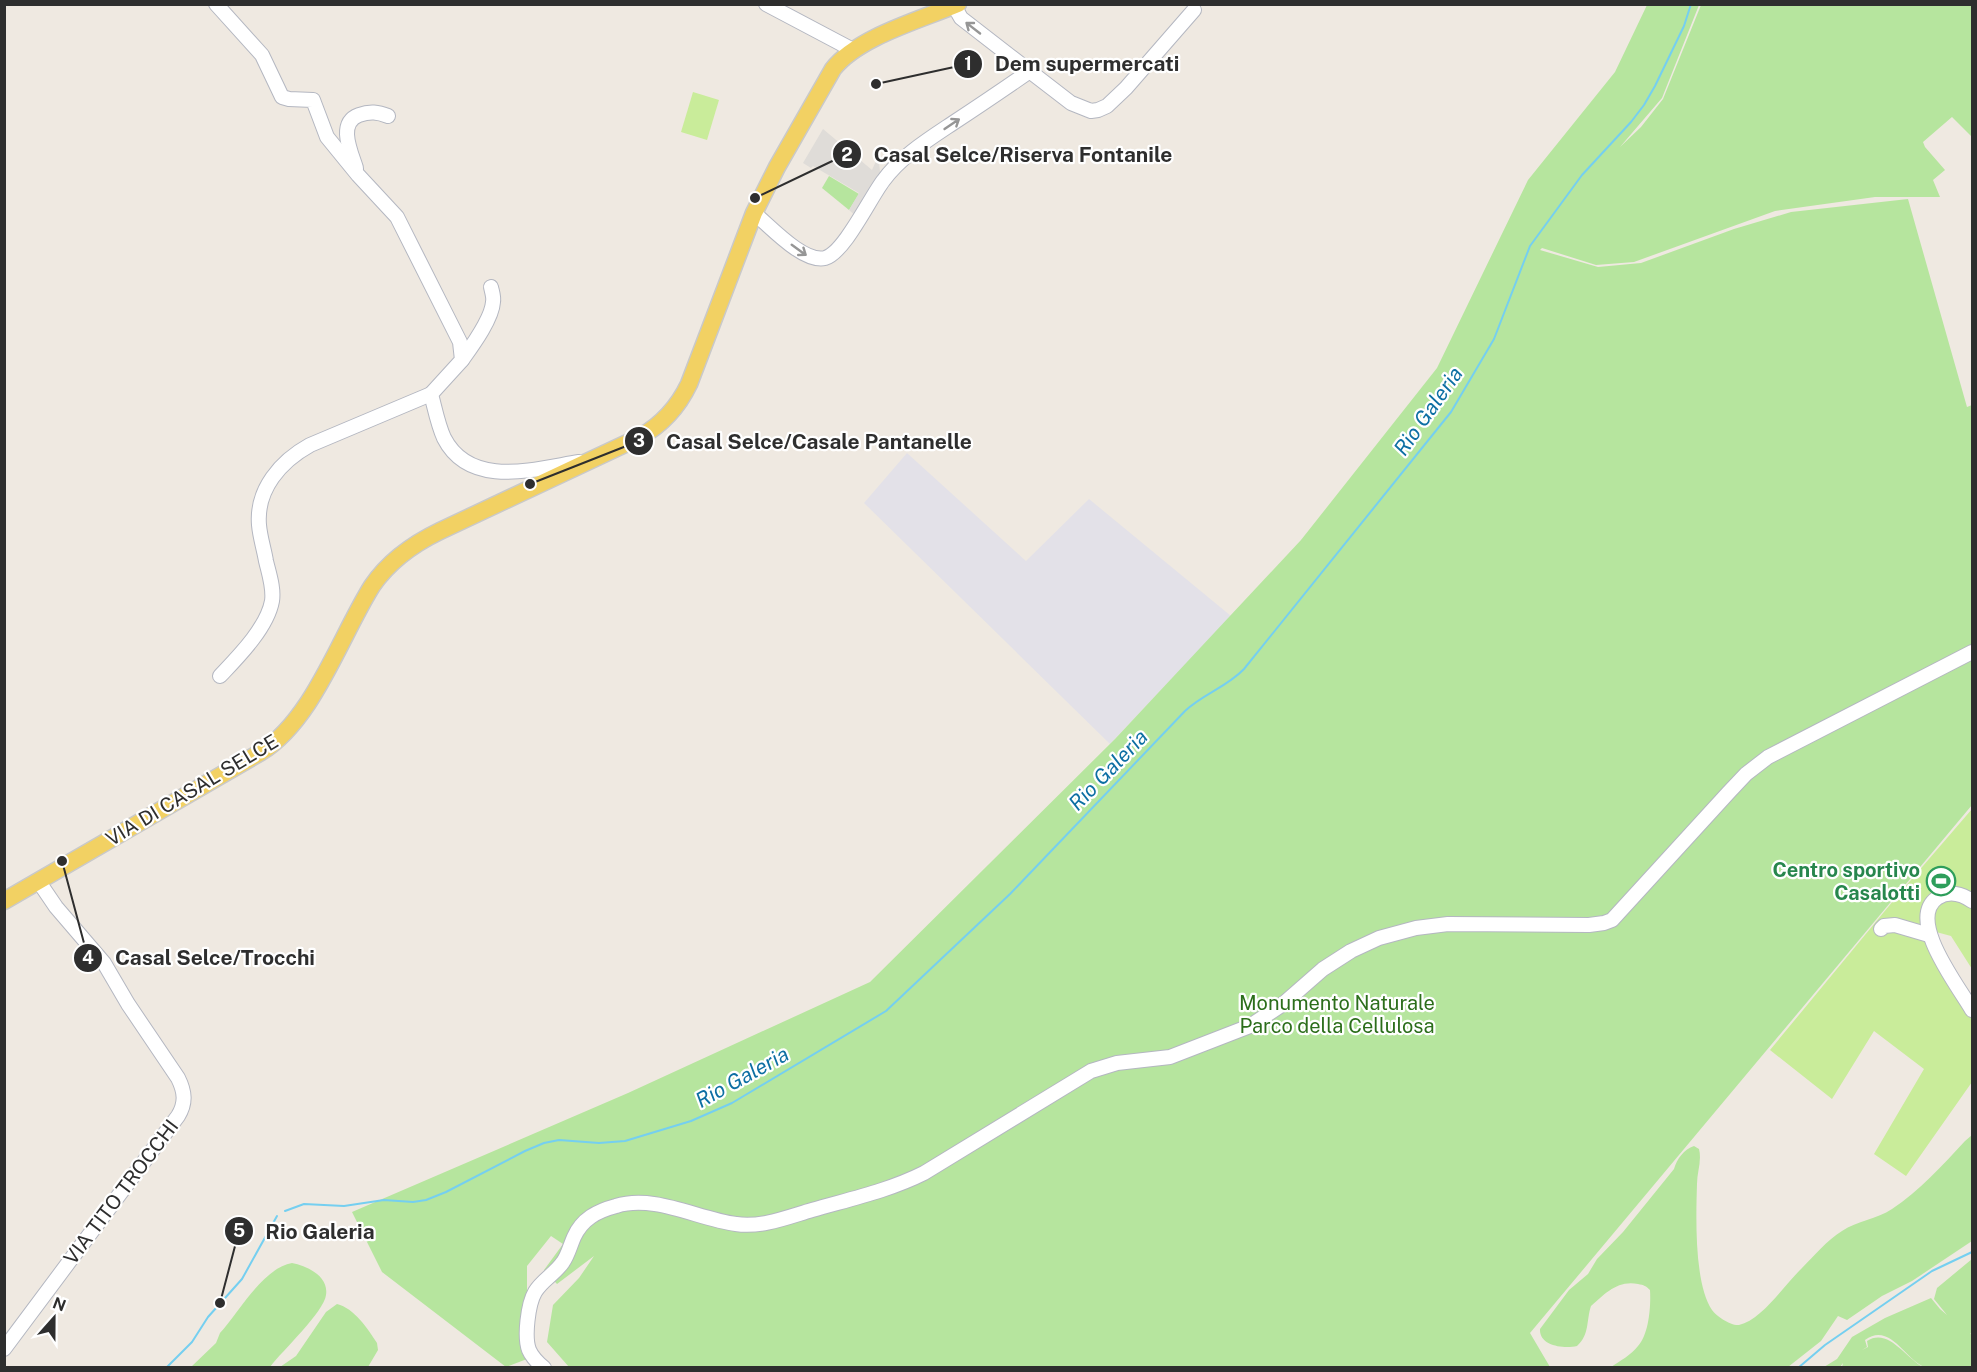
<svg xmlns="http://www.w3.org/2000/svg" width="1977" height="1372" font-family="'Public Sans',sans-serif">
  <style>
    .industrial { fill: #e3e1e8 }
    .green { fill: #b6e59e }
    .pitch { fill: #c9ec9a }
    .plaza { fill: #dfdcd8 }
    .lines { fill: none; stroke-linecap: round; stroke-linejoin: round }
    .stream { stroke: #75cff0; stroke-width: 2 }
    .minor-casing { stroke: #b4b7c1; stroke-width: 16 }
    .major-casing { stroke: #c9c9c9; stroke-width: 19 }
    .minor { stroke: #fff; stroke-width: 14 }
    .major { stroke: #f2d163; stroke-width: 16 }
    .oneway { stroke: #969696 }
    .labels { text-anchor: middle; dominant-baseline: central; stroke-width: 4.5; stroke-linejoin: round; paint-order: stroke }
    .street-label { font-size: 20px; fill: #2e2e2e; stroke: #fff }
    .leisure-label { font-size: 20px; font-weight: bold; fill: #27864d; stroke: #fff; text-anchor: end }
    .park-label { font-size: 20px; fill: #2c6e1b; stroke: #fff }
    .water-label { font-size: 21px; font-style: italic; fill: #0d6fa3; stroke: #fff }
    .leader { fill: none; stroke: #2e2e2e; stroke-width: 2 }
    .callout-dot { fill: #2e2e2e; stroke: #fff; stroke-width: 2 }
    .mark-label { font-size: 18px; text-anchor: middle; font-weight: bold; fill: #fff }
    .callout-label { font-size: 21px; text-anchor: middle; font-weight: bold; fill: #2e2e2e; stroke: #fff; stroke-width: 4.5; stroke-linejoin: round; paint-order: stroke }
  </style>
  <rect width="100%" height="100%" fill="#efe9e1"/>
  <!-- industrial -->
  <polygon class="industrial" points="907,453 1026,561 1089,499 1231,616 1110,744 864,503"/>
  <!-- green -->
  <g class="green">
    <polygon points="1647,5 1699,5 1662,98 1620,147 1641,127 1663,99 1701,5 1972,5 1972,137 1952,117 1923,142 1925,147 1945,170 1933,180 1940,197 1875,197 1775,211 1634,262 1596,265 1542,248 1540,250 1598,267 1641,263 1734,229 1791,212 1908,199 1967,407 1972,405 1972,805 1530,1333 1550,1367 569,1367 547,1342 553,1305 579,1278 594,1256 557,1284 544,1270 563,1244 551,1236 527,1266 527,1359 506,1367 382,1272 352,1212 628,1093 870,982 1115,739 1301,540 1437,368 1528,180 1615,72"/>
    <polygon points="829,176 859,194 849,210 822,188"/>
    <path d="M1972,1135V1241L1912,1281L1882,1296L1847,1320L1838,1316L1821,1341L1788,1367H1611C1620,1361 1631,1355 1638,1346C1649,1334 1651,1306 1650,1290C1646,1286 1644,1285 1638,1284C1617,1280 1605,1294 1591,1306C1586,1321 1590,1334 1577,1346C1564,1349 1539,1346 1540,1329L1569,1290L1588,1274L1597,1259L1623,1232L1674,1169C1677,1159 1684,1149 1694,1146L1699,1149C1702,1161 1697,1172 1697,1184C1696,1217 1694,1283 1712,1310C1716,1316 1731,1326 1739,1325C1762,1320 1785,1284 1802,1268C1814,1256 1827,1240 1842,1231C1857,1221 1877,1219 1892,1209C1919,1191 1943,1165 1965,1141Z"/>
    <path d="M1972,1259V1334L1970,1333L1972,1336V1367C1960,1368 1936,1371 1925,1367C1906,1361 1890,1321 1865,1340L1867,1347L1862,1350L1868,1347L1867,1341C1888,1327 1906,1358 1923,1367H1842L1843,1363L1840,1367H1824L1837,1359L1852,1337L1885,1318L1931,1298L1940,1309L1947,1315L1934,1299L1937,1288Z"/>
    <path d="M292,1263C307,1266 329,1276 326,1295C324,1312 282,1351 270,1367H191L216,1343L220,1333C239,1312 263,1268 292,1263Z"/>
    <path d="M337,1304C354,1308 368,1329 377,1343L378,1350L368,1367H280L296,1356L326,1312Z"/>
  </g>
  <!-- pitch -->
  <g class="pitch">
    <polygon points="693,92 719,100 707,140 681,132"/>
    <polygon points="1972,809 1972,969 1951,936 1925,929 1972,1016 1972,1082 1906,1176 1874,1154 1924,1069 1874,1031 1832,1099 1770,1050 1898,895"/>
  </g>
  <!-- plaza -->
  <polygon class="plaza" points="823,129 872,170 876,161 879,163 881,180 857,217 849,210 859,193 813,166 811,168 803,163"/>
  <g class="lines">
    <!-- stream -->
    <g class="stream">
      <path d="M285,1211L304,1204L344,1206L384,1200L413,1202L426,1200L446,1192L525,1151L544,1143L559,1140L599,1143L625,1141L691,1121L732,1103L886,1011L1010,894L1185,711C1203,694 1227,687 1244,669L1451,412L1494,339L1530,246L1582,175L1631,122L1644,105L1655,86L1684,26L1691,4"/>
      <polyline points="166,1368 192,1342 208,1317 242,1279 277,1216"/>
      <polyline points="1798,1368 1825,1345 1932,1271 1972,1252"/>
    </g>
    <!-- minor casing -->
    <g class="minor-casing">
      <g id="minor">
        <path d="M216,4L262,55L282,97L289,99L313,100L327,137L358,175L397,217L460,342L462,360L431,394C435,409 438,425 444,438C470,489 535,469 579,462"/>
        <polyline points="766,4 853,50"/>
        <polyline points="953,4 961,18 1010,56 1071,103 1091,111 1098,110 1107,106 1126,88 1194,10"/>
        <path d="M356,168C351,152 337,123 359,115C370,111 378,112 388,116"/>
        <path d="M754,213C770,226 803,263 825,258C844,253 870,198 883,181C900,157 929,139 953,123C979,106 1004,89 1030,71"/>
        <path d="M462,360C472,346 492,319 493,302C494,297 492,292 491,287"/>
        <path d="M220,676C238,657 267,628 272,601C274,588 269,574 266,561C264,549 260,537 259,525C256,489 281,461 310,445L431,394"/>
        <path d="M1972,901C1962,894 1949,890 1937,898C1906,920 1959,987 1972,1010"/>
        <polyline points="1881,929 1884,926 1895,925 1929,935"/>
        <path d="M4,1349L178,1116C186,1103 185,1092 178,1078L128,1004L104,963L56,907L39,882"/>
        <path d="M544,1368C538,1363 532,1357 529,1350C524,1337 528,1304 535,1292C542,1280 555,1274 563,1262C568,1255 570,1246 574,1237C582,1219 597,1211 616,1206C654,1194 698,1219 736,1224C761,1228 788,1217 812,1210C850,1199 888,1191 924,1173L1091,1071L1117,1063L1170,1057L1250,1026L1283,1004L1323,969L1351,951L1379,938L1416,928L1448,924L1589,925L1604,923L1612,920L1729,792L1746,774L1768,757L1972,652"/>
      </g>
    </g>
    <!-- major casing -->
    <g class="major-casing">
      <path id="major" d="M4,901L261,752C313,720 340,637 372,586C389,561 413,544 440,531L640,437C663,424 678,407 689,384L754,213L777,167L833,69C858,37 920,20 958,4"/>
    </g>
    <!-- minor -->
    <use href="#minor" class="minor"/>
    <!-- major -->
    <use href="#major" class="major"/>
  </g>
  <!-- one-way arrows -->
  <defs><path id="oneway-shaft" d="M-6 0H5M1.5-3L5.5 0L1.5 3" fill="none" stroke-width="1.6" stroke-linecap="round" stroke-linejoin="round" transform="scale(1.5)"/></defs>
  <g class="oneway">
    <use href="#oneway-shaft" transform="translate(973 28) rotate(-142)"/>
    <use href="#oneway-shaft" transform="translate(952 124) rotate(-34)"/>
    <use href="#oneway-shaft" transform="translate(799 250) rotate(36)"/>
  </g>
  <!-- icons -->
  <defs>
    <g id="stadium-ring" transform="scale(1.5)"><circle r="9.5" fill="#fff" stroke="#2e9e5b" stroke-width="1.5"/><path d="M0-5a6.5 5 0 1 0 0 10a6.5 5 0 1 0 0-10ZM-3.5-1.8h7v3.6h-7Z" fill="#2e9e5b"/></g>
  </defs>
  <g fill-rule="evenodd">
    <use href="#stadium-ring" x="1941" y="881"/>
  </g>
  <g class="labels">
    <!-- street labels -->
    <g class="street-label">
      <text transform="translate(192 790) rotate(-31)">VIA DI CASAL SELCE</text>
      <text transform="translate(121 1192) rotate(-53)">VIA TITO TROCCHI</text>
    </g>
    <!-- leisure labels -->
    <g class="leisure-label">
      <text x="1920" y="870">Centro sportivo<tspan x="1920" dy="23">Casalotti</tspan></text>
    </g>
    <!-- park labels -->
    <g class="park-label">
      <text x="1337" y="1003">Monumento Naturale<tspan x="1337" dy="23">Parco della Cellulosa</tspan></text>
    </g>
    <!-- water labels -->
    <g class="water-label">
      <text transform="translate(1428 411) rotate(-55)">Rio Galeria</text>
      <text transform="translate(1108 770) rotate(-46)">Rio Galeria</text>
      <text transform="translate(742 1077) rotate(-29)">Rio Galeria</text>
    </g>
  </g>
  <!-- callouts -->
  <path class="leader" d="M876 84L968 64M755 198L847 154M530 484L639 441M62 861L88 958M220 1303L239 1231"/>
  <g class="callout-dot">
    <circle cx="876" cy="84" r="6"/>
    <circle cx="755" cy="198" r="6"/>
    <circle cx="530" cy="484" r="6"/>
    <circle cx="62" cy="861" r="6"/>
    <circle cx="220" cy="1303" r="6"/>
    <circle cx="968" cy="64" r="15"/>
    <circle cx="847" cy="154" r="15"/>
    <circle cx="639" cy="441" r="15"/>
    <circle cx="88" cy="958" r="15"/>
    <circle cx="239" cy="1231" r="15"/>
  </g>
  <g class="mark-label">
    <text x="968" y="70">1</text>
    <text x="847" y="161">2</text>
    <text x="639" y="447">3</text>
    <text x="88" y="964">4</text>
    <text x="239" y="1237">5</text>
  </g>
  <g class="callout-label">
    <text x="1087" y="71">Dem supermercati</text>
    <text x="1023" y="162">Casal Selce/Riserva Fontanile</text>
    <text x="819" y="449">Casal Selce/Casale Pantanelle</text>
    <text x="215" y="965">Casal Selce/Trocchi</text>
    <text x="320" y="1239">Rio Galeria</text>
  </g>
  <!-- border -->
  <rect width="1977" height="1372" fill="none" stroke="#2e2e2e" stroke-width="12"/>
  <!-- north arrow -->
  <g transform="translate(54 1318) rotate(21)" stroke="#ffffff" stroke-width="4.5" paint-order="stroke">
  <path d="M0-4.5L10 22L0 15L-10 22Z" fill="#2e2e2e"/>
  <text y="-9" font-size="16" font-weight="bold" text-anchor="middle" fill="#2e2e2e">N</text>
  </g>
</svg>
